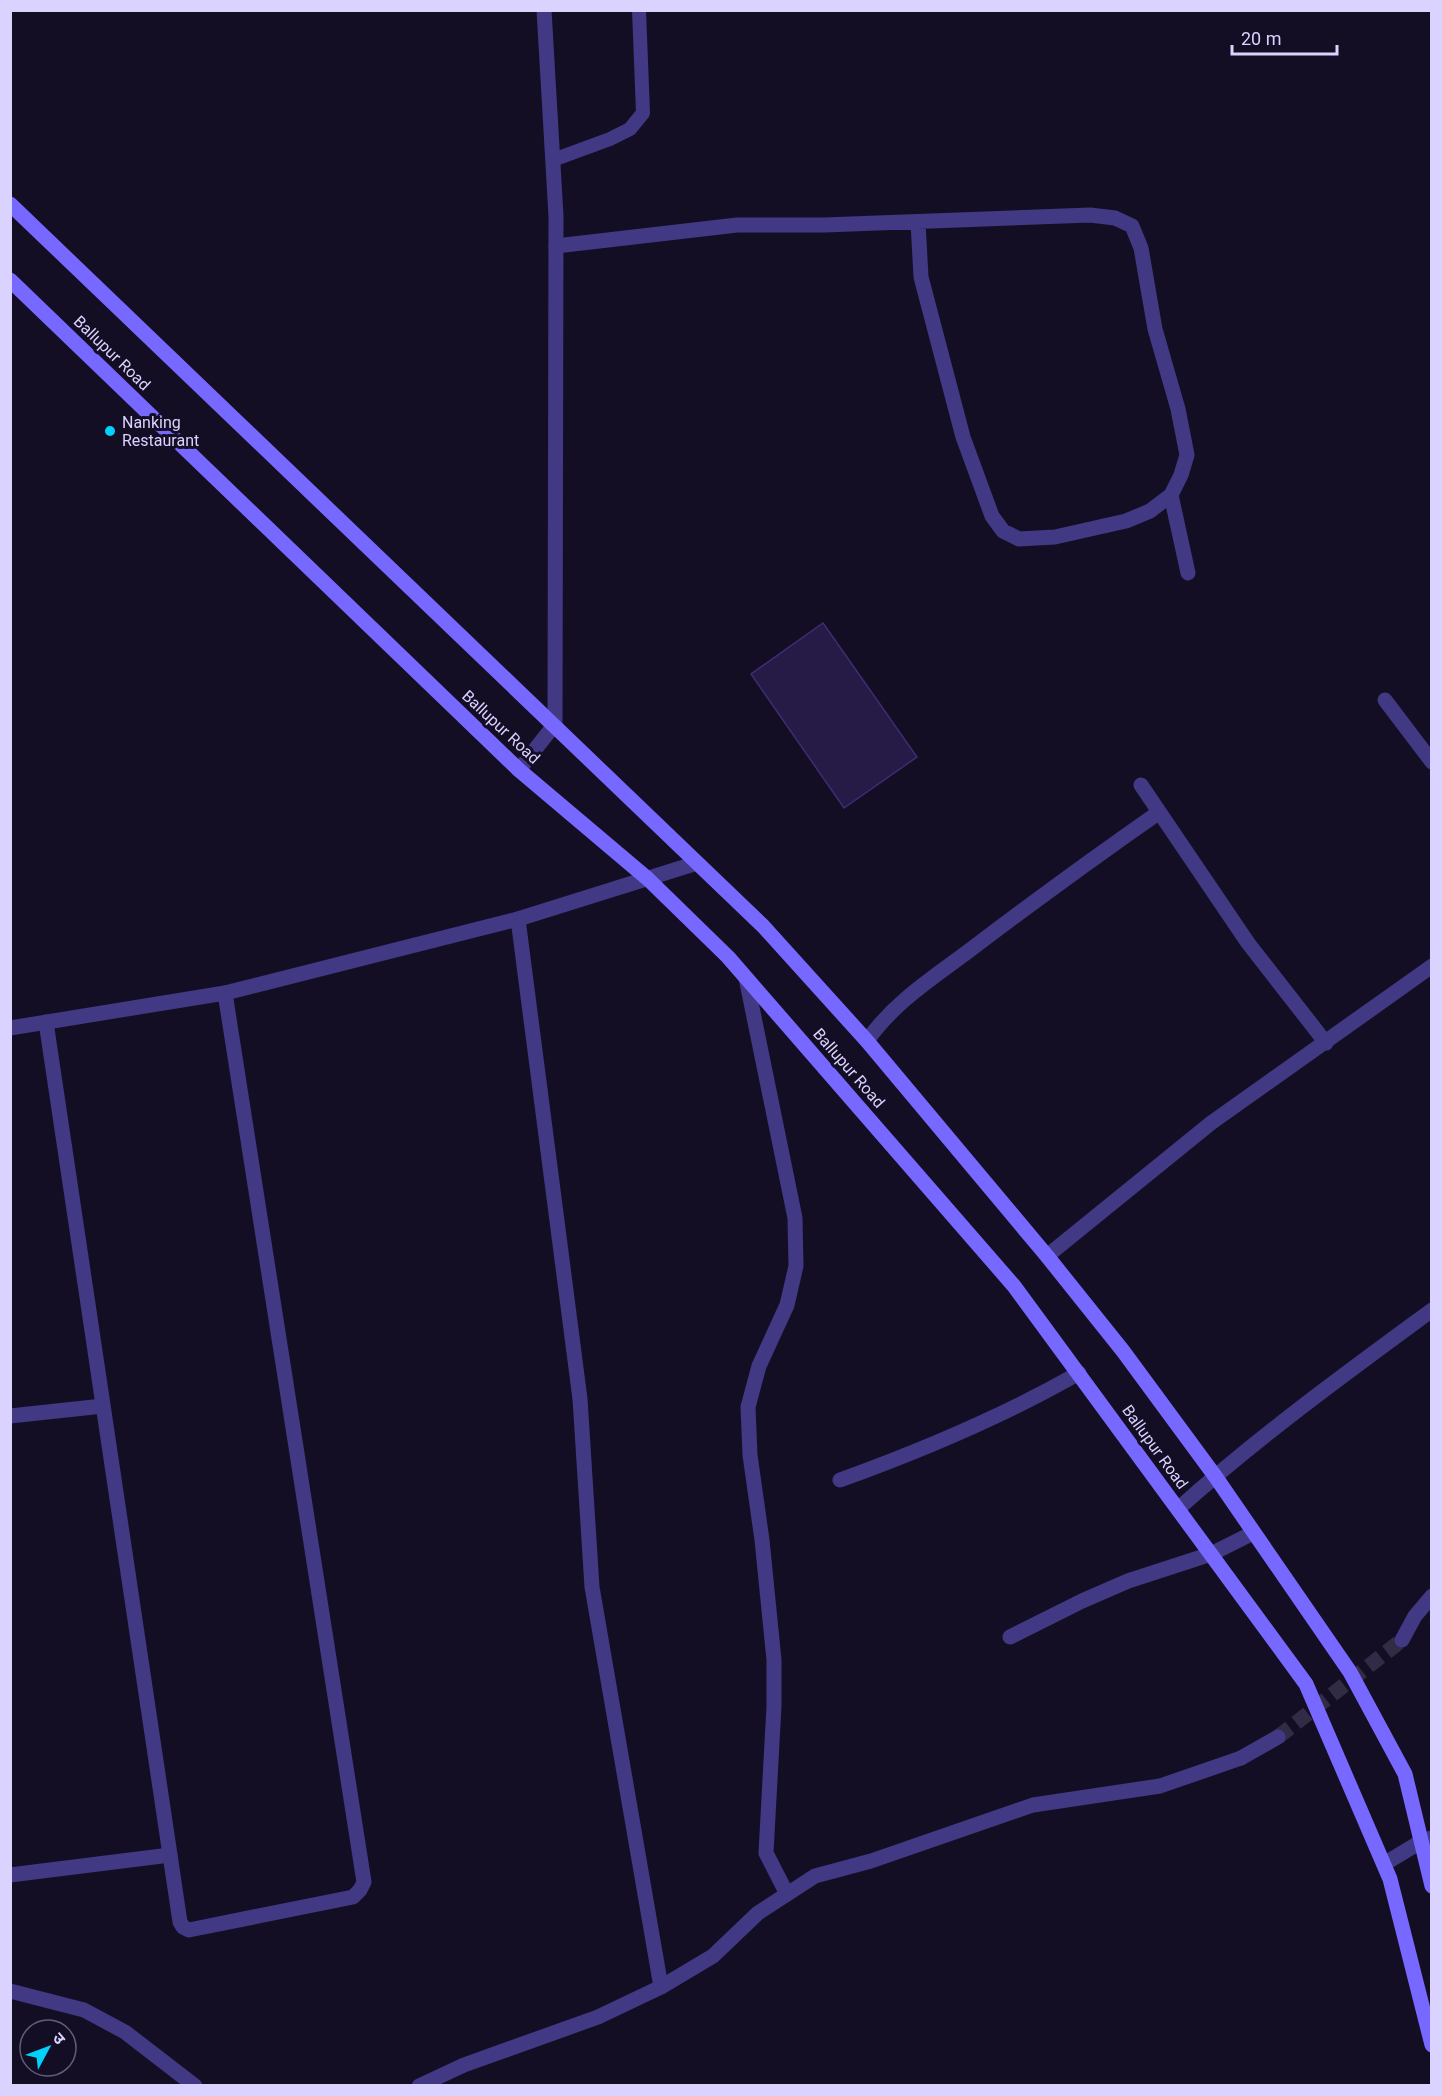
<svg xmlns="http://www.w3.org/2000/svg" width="1442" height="2096" font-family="Roboto,'Noto Sans Devanagari',sans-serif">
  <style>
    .building { fill: #261a46; stroke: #3f2c72; stroke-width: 1.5 }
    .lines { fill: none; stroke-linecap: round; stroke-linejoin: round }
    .minor-tunnel { stroke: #322b46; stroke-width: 15; stroke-dasharray: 15 8; stroke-linecap: butt }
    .service { stroke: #413984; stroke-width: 14 }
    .minor { stroke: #413984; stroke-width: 15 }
    .tertiary { stroke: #413984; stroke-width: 15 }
    .secondary { stroke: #7769ff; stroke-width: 15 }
    .poi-dot { fill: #00d2fd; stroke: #140e25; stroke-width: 2 }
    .labels { text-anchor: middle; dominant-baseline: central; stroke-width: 6; stroke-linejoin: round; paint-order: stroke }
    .street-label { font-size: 16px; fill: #dad2ff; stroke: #140e25 }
    .poi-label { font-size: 16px; fill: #dad2ff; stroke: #140e25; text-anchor: start }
  </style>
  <rect width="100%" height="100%" fill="#140e25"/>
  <!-- building -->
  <polygon class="building" points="823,623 917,757 844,808 751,674"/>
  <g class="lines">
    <!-- minor-tunnel -->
    <polyline class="minor-tunnel" points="1278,1737 1402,1640"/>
    <!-- service -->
    <polyline class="service" points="553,160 610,139 630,129 643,113 639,10"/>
    <!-- minor -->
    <g class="minor">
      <polyline points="556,246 737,225 824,225 1090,215 1115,218 1132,226 1141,248 1155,329 1178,409 1187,455 1181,475 1171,495 1150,511 1126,521 1055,537 1019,539 1003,531 992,516 963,437 921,277 918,222"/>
      <polyline points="1171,495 1188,573"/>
      <polyline points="1385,700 1432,762"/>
      <polyline points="519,770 555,724 556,216 544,10"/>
      <polyline points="1141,785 1248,943 1326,1043"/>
      <polyline points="518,919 580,1399 592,1587 661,1987"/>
      <polyline points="746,978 795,1218 796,1266 787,1305 759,1366 748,1407 750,1455 762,1540 774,1660 774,1706 766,1853 787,1894"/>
      <polyline points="46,1022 180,1922 183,1927 189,1930 353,1897 360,1890 364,1882 225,993"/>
      <polyline points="10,1028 225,993 518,919 697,863"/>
      <path d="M867,1041C893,1003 934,977 970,950C1032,903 1095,857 1158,813"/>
      <polyline points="1047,1256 1211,1123 1432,966"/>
      <polyline points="10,1416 103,1406"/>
      <path d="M840,1480C923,1450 1002,1417 1079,1373"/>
      <path d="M1178,1509C1258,1437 1345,1374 1432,1310"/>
      <polyline points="1010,1637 1082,1601 1128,1581 1211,1554 1253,1533"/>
      <polyline points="1402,1640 1415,1616 1432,1596"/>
      <polyline points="1241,1758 1278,1737"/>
      <polyline points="1384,1864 1422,1841 1432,1838"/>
      <polyline points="10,1875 170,1855"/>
      <polyline points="10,1991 84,2010 125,2032 195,2086"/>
    </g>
    <!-- tertiary -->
    <polyline class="tertiary" points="419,2086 464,2065 598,2017 661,1987 713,1956 758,1913 815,1876 871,1861 1033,1805 1160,1786 1241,1758"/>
    <!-- secondary -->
    <g class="secondary">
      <polyline points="10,204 763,926 867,1041 1047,1256 1123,1351 1215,1476 1350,1672 1405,1774 1432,1886"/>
      <polyline points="10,280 519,770 648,879 728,957 1014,1286 1306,1684 1390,1879 1432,2045"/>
    </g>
  </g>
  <!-- markers -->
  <circle class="poi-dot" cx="110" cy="431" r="6"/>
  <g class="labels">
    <!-- street labels -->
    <g class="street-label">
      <text transform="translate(112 353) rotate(44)">Ballupur Road</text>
      <text transform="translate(501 727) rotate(43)">Ballupur Road</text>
      <text transform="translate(849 1068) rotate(49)">Ballupur Road</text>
      <text transform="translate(1155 1447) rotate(54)">Ballupur Road</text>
    </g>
    <!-- poi labels -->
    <g class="poi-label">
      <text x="122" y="422">Nanking<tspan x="122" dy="18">Restaurant</tspan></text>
    </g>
  </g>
  <!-- border -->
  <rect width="1442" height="2096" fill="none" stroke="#dad2ff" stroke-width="24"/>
  <!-- north arrow -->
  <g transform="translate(48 2048) rotate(49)"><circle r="28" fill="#140e25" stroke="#635c7c" stroke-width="1.5"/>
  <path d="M0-4.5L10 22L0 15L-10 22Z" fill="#00d2fd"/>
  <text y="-9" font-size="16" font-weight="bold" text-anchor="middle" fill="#dad2ff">उ</text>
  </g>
  <!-- scale -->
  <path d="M1232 45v9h105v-9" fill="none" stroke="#dad2ff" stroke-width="3"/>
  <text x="1241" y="45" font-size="18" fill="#dad2ff" stroke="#140e25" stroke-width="4.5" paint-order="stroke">20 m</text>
</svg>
